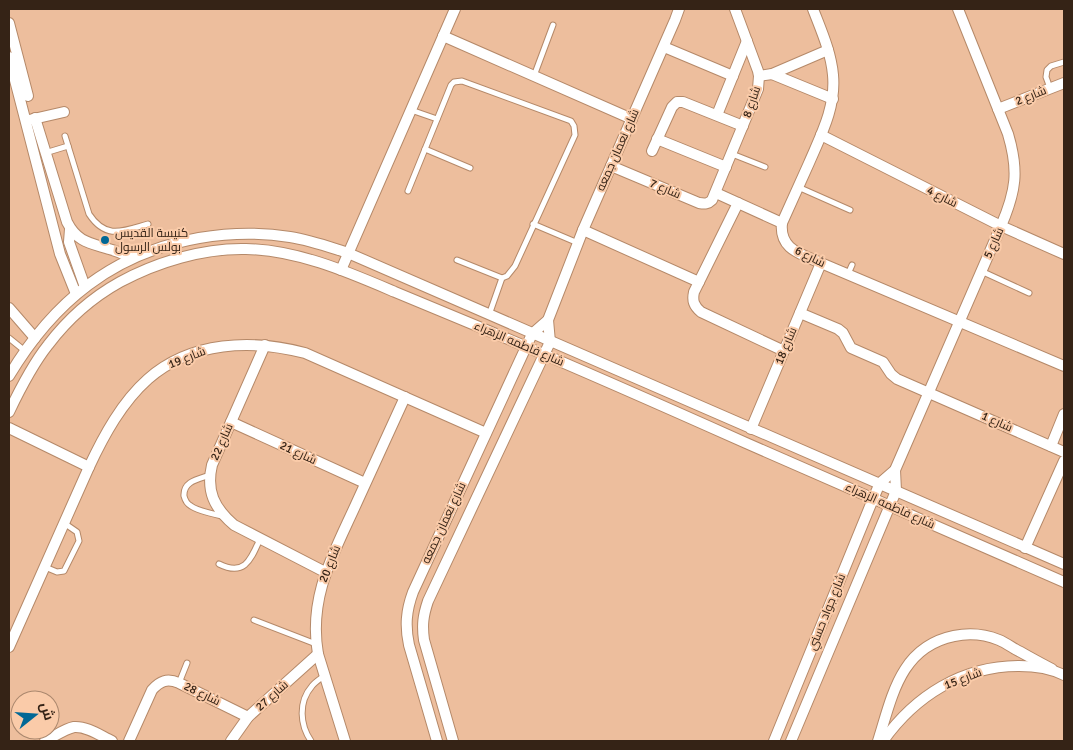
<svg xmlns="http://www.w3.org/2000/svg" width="1073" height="750" font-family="Signika,Cairo,sans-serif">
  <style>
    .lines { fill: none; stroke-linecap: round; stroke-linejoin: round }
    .service-casing { stroke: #b58969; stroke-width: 7 }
    .minor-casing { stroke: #b58969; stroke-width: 12 }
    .service { stroke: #fff; stroke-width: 5 }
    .minor { stroke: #fff; stroke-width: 10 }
    .poi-dot { fill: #016896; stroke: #facba9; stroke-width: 2 }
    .labels { text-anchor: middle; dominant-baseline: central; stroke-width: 4; stroke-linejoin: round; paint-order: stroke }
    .street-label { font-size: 12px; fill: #352316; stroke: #facba9 }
    .poi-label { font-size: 12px; fill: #352316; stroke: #facba9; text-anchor: start }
  </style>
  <rect width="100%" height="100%" fill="#edbe9d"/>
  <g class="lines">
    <!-- service casing -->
    <g class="service-casing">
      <g id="service">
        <polyline points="534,76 553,25"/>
        <polyline points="1050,88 1046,77 1047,70 1051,66 1064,62"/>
        <polyline points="411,110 437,119"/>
        <path d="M65,136L89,214C106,240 123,231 148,224"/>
        <polyline points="425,149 470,168"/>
        <polyline points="45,153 68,146"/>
        <polyline points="732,154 765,167"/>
        <polyline points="798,187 850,210"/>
        <polyline points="408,191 451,85 454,82 462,81 571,121 574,126 575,135 515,266 507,276 502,278 489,315"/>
        <polyline points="533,224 578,243"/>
        <polyline points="457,260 502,278"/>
        <polyline points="981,271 1029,293"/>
        <polyline points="848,274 852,265"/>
        <polyline points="9,338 25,351"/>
        <path d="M210,475C199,479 183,481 184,496C185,500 187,504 191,506C198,511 213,514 222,516"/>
        <path d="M219,564C245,577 251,559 260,539"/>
        <polyline points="45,567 57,572 64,571 79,541 77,532 64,523"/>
        <polyline points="254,620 316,644"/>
        <polyline points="179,683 187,663"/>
        <path d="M311,741C300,725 298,702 312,686C315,682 320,679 324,676"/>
      </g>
    </g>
    <!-- minor casing -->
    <g class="minor-casing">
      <g id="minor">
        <path d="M813,9C821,30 831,52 833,75C836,107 821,135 809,163C800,183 791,203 782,223C779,250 802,254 821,263L1064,366"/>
        <polyline points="9,23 28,96"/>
        <polyline points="443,36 632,119"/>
        <polyline points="664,47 733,76"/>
        <polyline points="9,57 60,254 76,294"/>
        <polyline points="772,74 833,99"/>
        <polyline points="759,76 772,74 828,50"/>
        <polyline points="998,109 1064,83"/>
        <polyline points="717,115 747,41"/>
        <path d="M35,118L67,222C77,242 90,243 109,249C117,251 124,254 131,258"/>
        <polyline points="29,120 64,112"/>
        <polyline points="821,135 1001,226 1064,254"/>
        <polyline points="657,139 726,167"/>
        <polyline points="652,151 672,107 677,102 683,102 743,126"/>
        <path d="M611,166L699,203C705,204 708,204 712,200L758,89L759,76L758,71L735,9"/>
        <polyline points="716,193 782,223"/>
        <path d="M738,203L694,292C692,301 694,306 701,312L784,351"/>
        <polyline points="70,229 69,242 85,287"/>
        <polyline points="583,230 699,282"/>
        <polyline points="341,270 455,9"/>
        <polyline points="9,308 35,338"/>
        <polyline points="800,313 838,329 843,333 851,348 883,362 891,374 897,379 1064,452"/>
        <path d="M265,345L212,465C206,491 214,508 234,525L325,572"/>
        <path d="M9,376C53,302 113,253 199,238C229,233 259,232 290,237C310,240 329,247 348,253L1064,564"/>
        <path d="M9,412C20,389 32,365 48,345C67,320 93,297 120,282C157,262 203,248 246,249C298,250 348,272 395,292C426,305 457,318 489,331C575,367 661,405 746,443C852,490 958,536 1064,582"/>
        <polyline points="231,422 365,483"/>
        <polyline points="9,428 89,467"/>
        <polyline points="751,429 821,263"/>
        <polyline points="1051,446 1064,414"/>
        <polyline points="1025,548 1064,461"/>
        <path d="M9,647L89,467C104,435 122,402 148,379C191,341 252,339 305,353L486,433"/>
        <path d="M45,741C54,737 64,729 74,727C87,726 101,736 112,741"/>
        <path d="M129,741L152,690C160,681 167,678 179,683L248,717"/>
        <polyline points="231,741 248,717 318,654"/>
        <path d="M345,741L318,654C308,596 334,553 357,502C373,467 389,432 405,397"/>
        <path d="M437,741L409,645C405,626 406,611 413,592L532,334L548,320L583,230L675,20L679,9"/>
        <path d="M453,741L424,640C422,625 423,616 428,601L550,342L548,320"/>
        <path d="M774,741L873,499L880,483L895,470L1001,226C1016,191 1019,171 1008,134L958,9"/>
        <polyline points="791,741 896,491 895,470"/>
        <path d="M878,741C892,697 900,647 954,636C969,633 984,634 999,640C1004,642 1010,646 1015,649C1028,656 1040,663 1052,669"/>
        <path d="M883,741C915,696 962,666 1019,666C1035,666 1050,668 1064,675"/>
      </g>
    </g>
    <!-- service -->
    <use href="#service" class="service"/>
    <!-- minor -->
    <use href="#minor" class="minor"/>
  </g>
  <!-- markers -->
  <circle class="poi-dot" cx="105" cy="240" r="5"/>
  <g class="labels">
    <!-- street labels -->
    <g class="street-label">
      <text transform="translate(1031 96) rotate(-22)">شارع 2</text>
      <text transform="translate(752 102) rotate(-71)">شارع 8</text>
      <text transform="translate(618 150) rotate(-66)">شارع نعمان جمعه</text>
      <text transform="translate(665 189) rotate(23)">شارع 7</text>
      <text transform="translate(942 197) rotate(27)">شارع 4</text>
      <text transform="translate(994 243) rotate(-66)">شارع 5</text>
      <text transform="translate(810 257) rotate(26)">شارع 6</text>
      <text transform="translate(519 344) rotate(23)">شارع فاطمه الزهراء</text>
      <text transform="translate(786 346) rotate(-67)">شارع 18</text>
      <text transform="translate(187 358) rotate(-22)">شارع 19</text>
      <text transform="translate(997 422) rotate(24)">شارع 1</text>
      <text transform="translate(222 442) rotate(-66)">شارع 22</text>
      <text transform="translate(298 453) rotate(25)">شارع 21</text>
      <text transform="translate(890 506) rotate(24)">شارع فاطمه الزهراء</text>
      <text transform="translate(444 523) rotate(-65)">شارع نعمان جمعه</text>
      <text transform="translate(330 564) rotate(-68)">شارع 20</text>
      <text transform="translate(827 612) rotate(-68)">شارع جواد حسني</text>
      <text transform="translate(963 679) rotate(-21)">شارع 15</text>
      <text transform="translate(202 694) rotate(26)">شارع 28</text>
      <text transform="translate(272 696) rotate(-42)">شارع 27</text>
    </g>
    <!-- poi labels -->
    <g class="poi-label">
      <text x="115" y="233">كنيسة القديس<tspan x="115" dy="14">بولس الرسول</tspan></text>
    </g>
  </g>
  <!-- border -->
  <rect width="1073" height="750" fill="none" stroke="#352316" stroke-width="20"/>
  <!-- north arrow -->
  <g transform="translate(35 715) rotate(73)"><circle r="24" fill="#facba9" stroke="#ab886e"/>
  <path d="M0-4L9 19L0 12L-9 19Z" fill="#016896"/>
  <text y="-8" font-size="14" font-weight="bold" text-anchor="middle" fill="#352316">ش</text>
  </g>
</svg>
